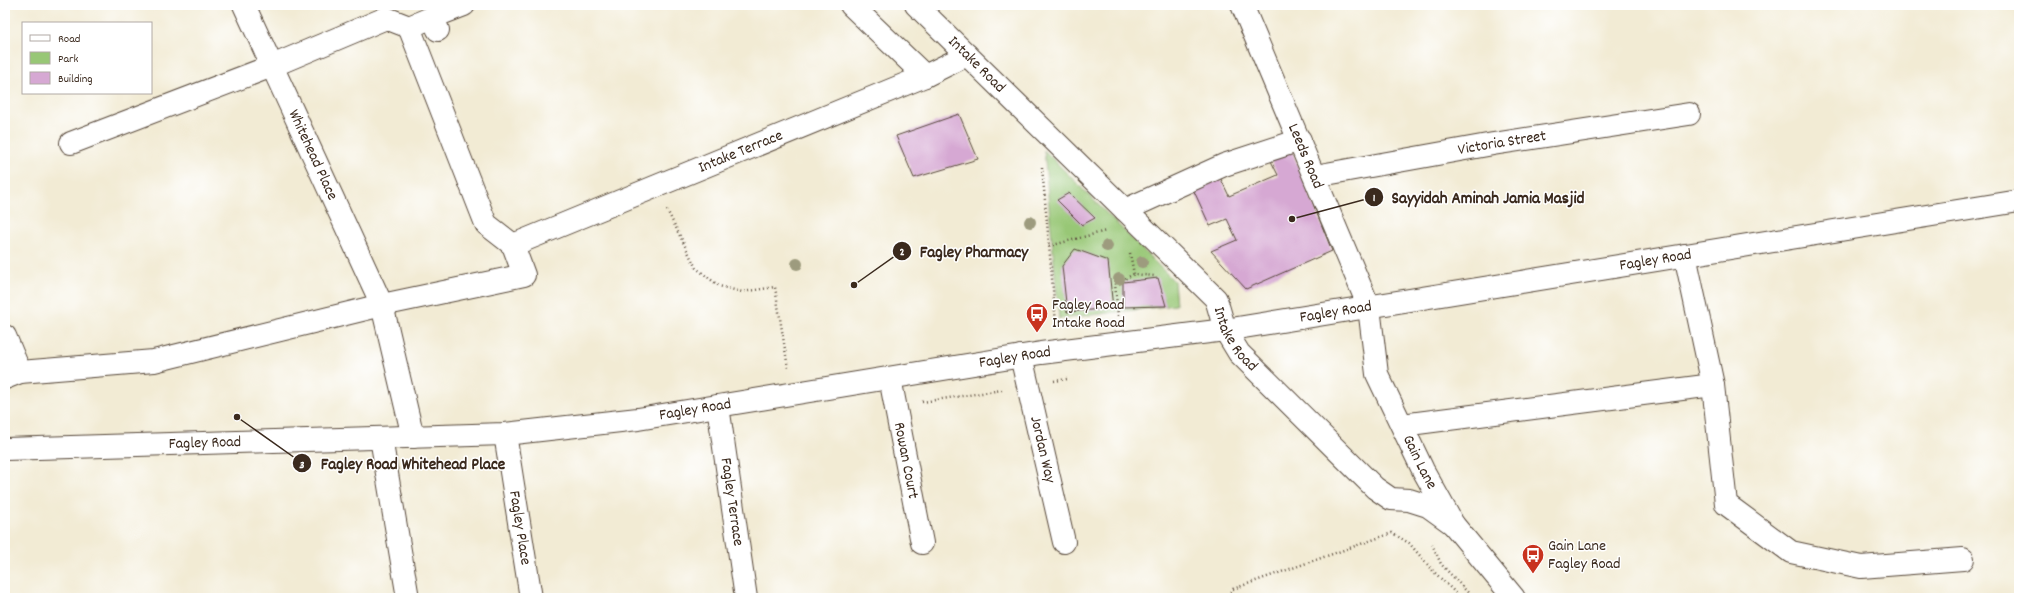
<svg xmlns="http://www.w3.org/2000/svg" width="2024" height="603" font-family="Dekko,sans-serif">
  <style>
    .green { fill: #98c776; stroke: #6a784a }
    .building { fill: #d6a8d3 }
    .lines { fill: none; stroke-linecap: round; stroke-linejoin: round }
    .minor-casing { stroke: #564739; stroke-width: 24 }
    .path { stroke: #564739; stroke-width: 2.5; stroke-dasharray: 1 3; stroke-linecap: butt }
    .minor { stroke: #fff; stroke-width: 22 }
    .tree { fill: #9d9b7e }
    .labels { text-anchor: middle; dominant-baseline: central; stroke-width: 3; stroke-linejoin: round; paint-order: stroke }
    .street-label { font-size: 16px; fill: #3b2a1e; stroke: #fff }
    .poi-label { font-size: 16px; fill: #3b2a1e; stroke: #fff; text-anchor: start }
    .leader { fill: none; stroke: #3b2a1e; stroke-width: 1.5 }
    .callout-dot { fill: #3b2a1e; stroke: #fff; stroke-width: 1.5 }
    .mark-label { font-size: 12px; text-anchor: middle; font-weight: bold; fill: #fff }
    .callout-label { font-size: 17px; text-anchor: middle; font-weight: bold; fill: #3b2a1e; stroke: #fff; stroke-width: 3; stroke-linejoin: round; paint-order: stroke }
  </style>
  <rect width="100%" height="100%" fill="#fff"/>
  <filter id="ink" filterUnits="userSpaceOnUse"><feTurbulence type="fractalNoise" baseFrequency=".025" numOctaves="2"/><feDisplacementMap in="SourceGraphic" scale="8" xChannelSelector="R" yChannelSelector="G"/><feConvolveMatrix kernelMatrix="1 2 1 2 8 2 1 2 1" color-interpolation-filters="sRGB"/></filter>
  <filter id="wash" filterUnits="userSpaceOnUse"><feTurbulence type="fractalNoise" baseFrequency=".012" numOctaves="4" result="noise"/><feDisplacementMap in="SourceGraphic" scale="16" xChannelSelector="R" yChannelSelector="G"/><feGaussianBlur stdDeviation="0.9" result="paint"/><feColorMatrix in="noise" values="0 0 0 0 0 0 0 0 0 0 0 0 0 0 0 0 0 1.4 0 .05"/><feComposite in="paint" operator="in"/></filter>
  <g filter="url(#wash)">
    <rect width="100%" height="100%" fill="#f2ebd4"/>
    <!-- green -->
    <polygon class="green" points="1044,150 1174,281 1176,305 1059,319"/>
    <g id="blocks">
      <!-- building -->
      <g class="building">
        <polygon points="959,114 978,159 914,178 896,136"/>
        <polygon points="1292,151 1332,251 1246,289 1211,251 1237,240 1227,219 1210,226 1193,189 1220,177 1229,196 1278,175 1269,157"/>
        <polygon points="1069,193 1095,218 1082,225 1057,200"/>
        <polygon points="1075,249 1108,261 1113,308 1067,312 1062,266"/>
        <polygon points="1158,278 1166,306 1123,307 1123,282"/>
      </g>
    </g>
  </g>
  <g filter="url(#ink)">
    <use href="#blocks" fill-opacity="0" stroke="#564739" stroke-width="1"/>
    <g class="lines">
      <!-- minor casing -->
      <g class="minor-casing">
        <g id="minor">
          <path id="s1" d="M244,5L382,305L413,437"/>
          <polyline points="851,5 925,76"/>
          <path id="s2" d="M916,5L1216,299L1225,330L1239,353L1375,488L1391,499L1409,500L1428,506L1453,524"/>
          <path id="s3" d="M1242,5L1369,307L1377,374L1423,470L1453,524L1514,598"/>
          <polyline points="409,27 486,224 513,245"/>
          <polyline points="438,30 433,17 464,5"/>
          <polyline points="71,143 272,66 386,18 409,27 433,17"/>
          <path id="s4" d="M1315,176L1493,144L1689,114"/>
          <polyline points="1125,210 1224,165 1300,140"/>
          <path id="s5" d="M513,245L925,76L967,55"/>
          <polyline points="1685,255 1713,385 1726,504 1791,552 1861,567 1963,559"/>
          <polyline points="5,336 20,372"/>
          <path id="s6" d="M1021,356L1064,542"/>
          <polyline points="5,378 20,372 154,361 382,305 524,275 513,245"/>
          <path id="s7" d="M890,378L922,543"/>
          <path id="s8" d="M718,406L746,598"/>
          <polyline points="1402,425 1713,385"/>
          <path id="s9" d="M505,434L531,598"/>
          <polyline points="381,438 408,598"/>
          <path id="s10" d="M5,449L505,434L638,419L1041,353L1225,330L2019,201"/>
        </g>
      </g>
      <!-- path -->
      <g class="path">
        <polyline points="1042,167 1056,323"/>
        <polyline points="667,210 696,268 719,286 742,292 775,287 788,368"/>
        <polyline points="1049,246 1106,231"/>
        <polyline points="1130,253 1134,274 1154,276"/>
        <polyline points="1118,316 1115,284 1134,274"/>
        <polyline points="1054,381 1067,379"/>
        <polyline points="922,402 1002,390"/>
        <polyline points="1432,544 1441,564 1473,598"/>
        <polyline points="1225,598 1233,589 1392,533 1409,543 1434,572 1461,598"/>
        <polyline points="1469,598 1475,593"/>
      </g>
      <!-- minor -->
      <use href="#minor" class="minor"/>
    </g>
    <!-- trees -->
    <g class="tree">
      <circle cx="1030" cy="222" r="6"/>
      <circle cx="1107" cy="246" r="6"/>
      <circle cx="1142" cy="262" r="6"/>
      <circle cx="797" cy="264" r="6"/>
      <circle cx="1119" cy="279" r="6"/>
    </g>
  </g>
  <!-- icons -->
  <defs>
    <g id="bus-pin" transform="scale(1.15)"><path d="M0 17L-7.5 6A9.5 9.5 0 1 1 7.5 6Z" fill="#c8321e" stroke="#fff"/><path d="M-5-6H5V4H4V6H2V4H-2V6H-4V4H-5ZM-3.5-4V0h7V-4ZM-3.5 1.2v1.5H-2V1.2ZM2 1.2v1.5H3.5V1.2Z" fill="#fff"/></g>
  </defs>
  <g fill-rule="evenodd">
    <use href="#bus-pin" x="1037" y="314"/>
    <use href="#bus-pin" x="1533" y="555"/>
  </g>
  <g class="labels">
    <!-- street labels -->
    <g class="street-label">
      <text stroke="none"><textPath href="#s2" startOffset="85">Intake Road</textPath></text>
      <text stroke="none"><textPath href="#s4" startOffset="190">Victoria Street</textPath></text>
      <text stroke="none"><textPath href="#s5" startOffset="246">Intake Terrace</textPath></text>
      <text stroke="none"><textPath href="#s1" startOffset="165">Whitehead Place</textPath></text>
      <text stroke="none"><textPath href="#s3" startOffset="164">Leeds Road</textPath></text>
      <text stroke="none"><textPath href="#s10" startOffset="1664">Fagley Road</textPath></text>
      <text stroke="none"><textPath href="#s10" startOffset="1340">Fagley Road</textPath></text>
      <text stroke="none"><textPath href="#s2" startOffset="465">Intake Road</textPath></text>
      <text stroke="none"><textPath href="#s10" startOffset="1016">Fagley Road</textPath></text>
      <text stroke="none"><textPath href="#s10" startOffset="692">Fagley Road</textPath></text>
      <text stroke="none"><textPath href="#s10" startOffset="200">Fagley Road</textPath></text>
      <text stroke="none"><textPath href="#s6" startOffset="96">Jordan Way</textPath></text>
      <text stroke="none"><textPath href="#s7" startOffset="84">Rowan Court</textPath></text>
      <text stroke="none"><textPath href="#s3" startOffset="493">Gain Lane</textPath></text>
      <text stroke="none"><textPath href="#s8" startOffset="97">Fagley Terrace</textPath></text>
      <text stroke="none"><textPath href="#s9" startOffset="95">Fagley Place</textPath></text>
    </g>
    <!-- poi labels -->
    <g class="poi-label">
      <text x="1052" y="305">Fagley Road<tspan x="1052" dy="18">Intake Road</tspan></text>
      <text x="1548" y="546">Gain Lane<tspan x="1548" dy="18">Fagley Road</tspan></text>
    </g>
  </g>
  <!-- callouts -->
  <path class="leader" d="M1292 219L1374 197M854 285L902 251M237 417L302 463"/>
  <g class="callout-dot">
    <circle cx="1292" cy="219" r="4"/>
    <circle cx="854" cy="285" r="4"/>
    <circle cx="237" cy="417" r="4"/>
    <circle cx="1374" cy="197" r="10"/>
    <circle cx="902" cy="251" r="10"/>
    <circle cx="302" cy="463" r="10"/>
  </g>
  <g class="mark-label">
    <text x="1374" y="201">1</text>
    <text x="902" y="255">2</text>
    <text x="302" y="468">3</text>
  </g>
  <g class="callout-label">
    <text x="1488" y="203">Sayyidah Aminah Jamia Masjid</text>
    <text x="974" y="257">Fagley Pharmacy</text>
    <text x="413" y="469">Fagley Road Whitehead Place</text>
  </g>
  <!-- margin -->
  <rect width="2024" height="603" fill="none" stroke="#fff" stroke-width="20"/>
  <!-- legend -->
  <rect x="22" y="22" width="130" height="72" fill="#ffffff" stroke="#b1aaa5"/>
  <rect x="30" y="35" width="20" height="6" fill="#ffffff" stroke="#b1aaa5"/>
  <text x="58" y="42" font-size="12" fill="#3b2a1e">Road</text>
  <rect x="30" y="52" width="20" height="12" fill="#98c776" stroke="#b1aaa5"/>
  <text x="58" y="62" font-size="12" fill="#3b2a1e">Park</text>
  <rect x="30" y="72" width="20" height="12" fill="#d6a8d3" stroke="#b1aaa5"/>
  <text x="58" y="82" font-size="12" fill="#3b2a1e">Building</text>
</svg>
